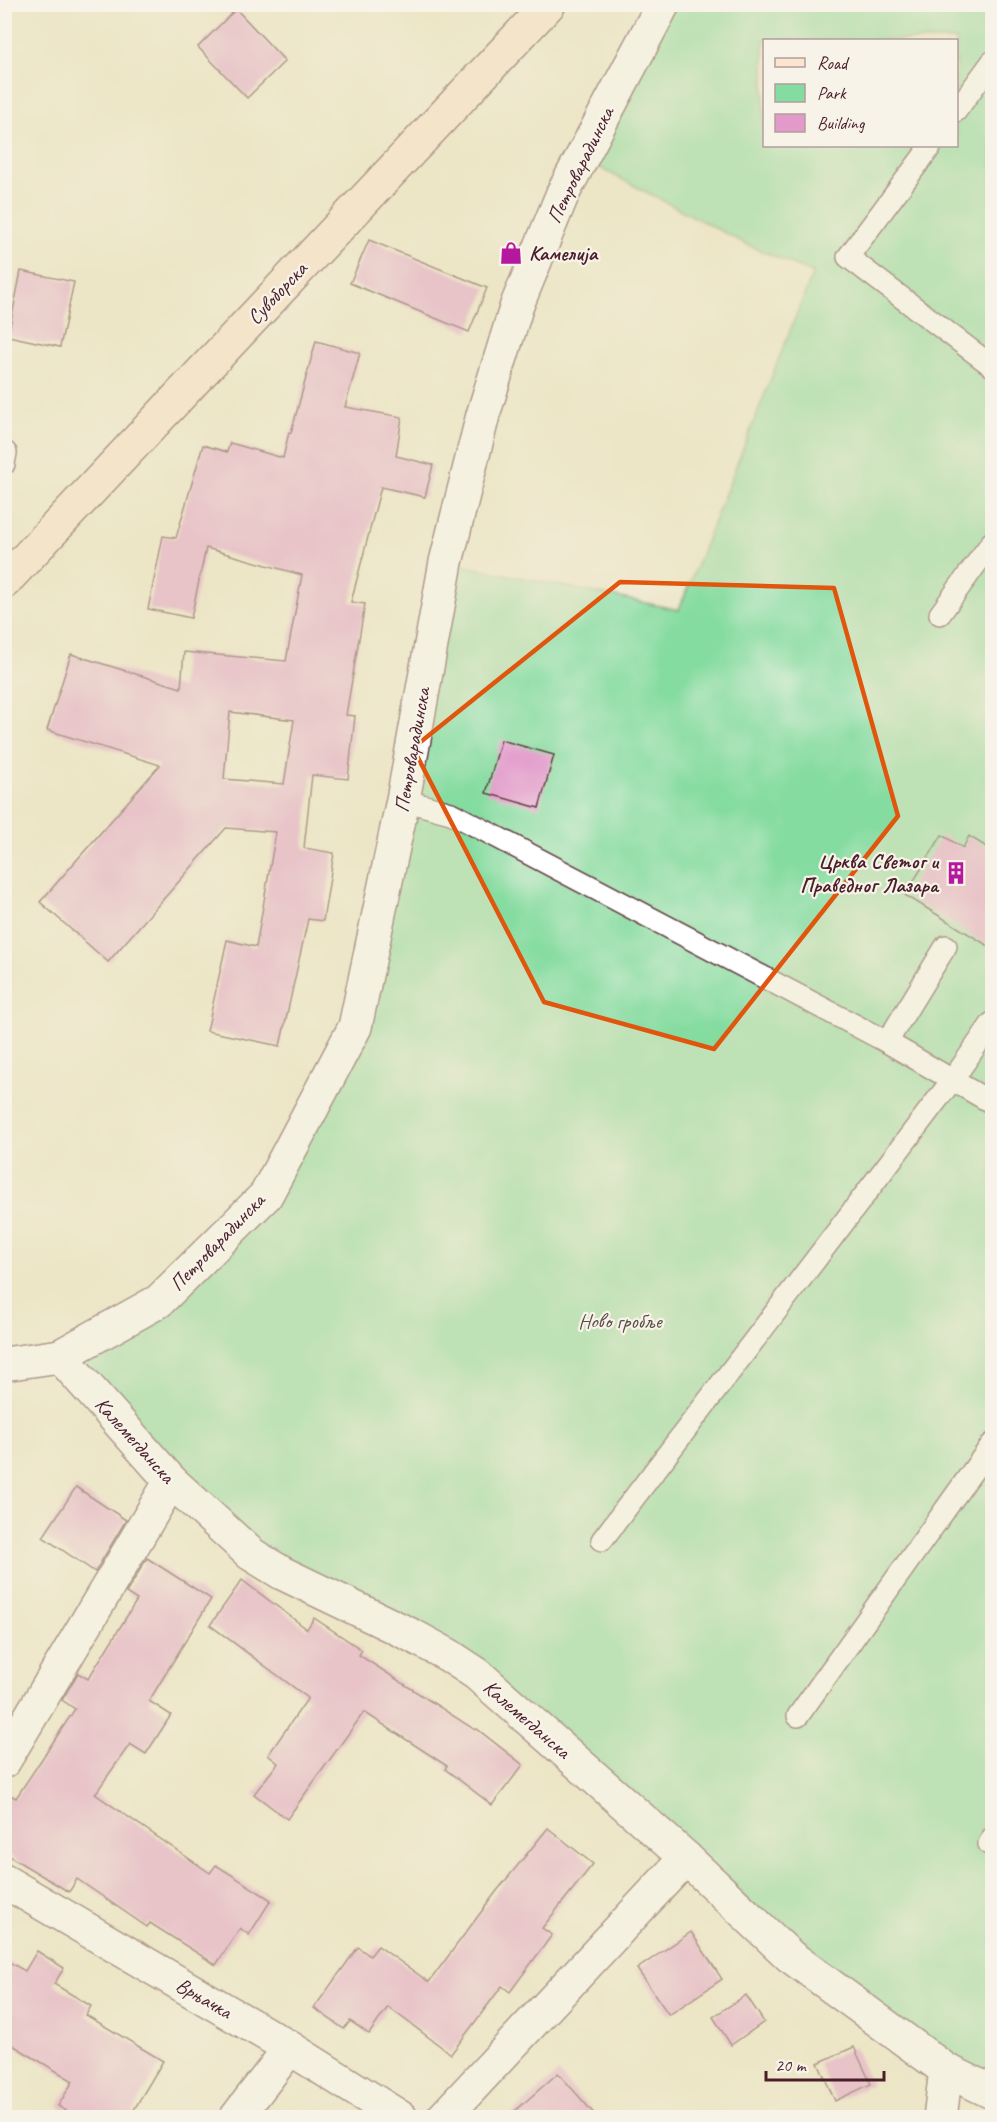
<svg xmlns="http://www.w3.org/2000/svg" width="997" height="2122" font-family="Caveat,sans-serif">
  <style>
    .green { fill: #85dca0; stroke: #687e66; stroke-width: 1.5; fill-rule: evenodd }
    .building { fill: #e29acb; fill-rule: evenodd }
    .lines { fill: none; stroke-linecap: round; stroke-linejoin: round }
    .lane-casing { stroke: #623d42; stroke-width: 24 }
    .street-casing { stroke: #623d42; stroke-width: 36 }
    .secondary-casing { stroke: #623d42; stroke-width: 36 }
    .lane { stroke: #fff; stroke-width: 21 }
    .street { stroke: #fff; stroke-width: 33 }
    .secondary { stroke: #fce5cf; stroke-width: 33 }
    .marked { fill: none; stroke: #e0560e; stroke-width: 4.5; stroke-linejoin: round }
    .labels { text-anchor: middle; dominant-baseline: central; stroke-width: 4.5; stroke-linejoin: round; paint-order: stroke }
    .street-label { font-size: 21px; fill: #4a1f2b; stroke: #f7f3e8 }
    .poi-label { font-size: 21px; font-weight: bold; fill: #4a1f2b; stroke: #f7f3e8; text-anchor: start }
    .park-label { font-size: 21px; fill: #594e48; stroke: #f7f3e8 }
  </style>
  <rect width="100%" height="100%" fill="#f7f3e8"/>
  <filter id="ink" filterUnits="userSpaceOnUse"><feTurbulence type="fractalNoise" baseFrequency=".0167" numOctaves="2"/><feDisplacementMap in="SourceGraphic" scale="12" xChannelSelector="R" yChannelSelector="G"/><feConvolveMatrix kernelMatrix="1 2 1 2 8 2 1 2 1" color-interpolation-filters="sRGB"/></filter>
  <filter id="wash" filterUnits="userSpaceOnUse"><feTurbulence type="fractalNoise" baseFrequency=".008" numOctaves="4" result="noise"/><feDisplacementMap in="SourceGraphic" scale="24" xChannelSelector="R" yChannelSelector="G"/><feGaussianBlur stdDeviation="1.35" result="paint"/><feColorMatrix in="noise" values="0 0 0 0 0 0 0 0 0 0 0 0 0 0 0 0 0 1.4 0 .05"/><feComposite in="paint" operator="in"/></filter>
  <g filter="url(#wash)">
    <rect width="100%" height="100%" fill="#ece5c6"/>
    <!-- green -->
    <path class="green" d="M663,5H992V2092L946,2070L477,1674L282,1573L60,1356L159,1301L266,1195L355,1027L446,562L679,610L813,273L746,244L581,158ZM764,40H956V146H764Z"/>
    <g id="blocks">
      <!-- building -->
      <g class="building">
        <polygon points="236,9 285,61 247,98 198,47"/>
        <polygon points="369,240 487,288 469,332 350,283"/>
        <polygon points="21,271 74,282 60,347 8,336"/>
        <path d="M316,341L360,353L345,407L402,417L396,456L433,465L425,497L381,487L351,602L365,604L346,715L355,716L348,779L312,775L304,848L334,853L323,921L308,919L280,1046L207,1031L227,940L256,947L276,832L226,828L108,962L40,902L160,765L47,730L71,654L181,688L184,652L286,661L302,575L206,548L191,618L148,609L163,536L176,538L203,445L227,452L230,443L283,458L289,432L291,433ZM230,712L294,720L284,784L224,779Z"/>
        <polygon points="501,740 554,755 539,808 486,793"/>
        <polygon points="942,835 963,848 969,836 993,851 993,949 905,895"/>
        <polygon points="76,1487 126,1520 95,1572 43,1537"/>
        <polygon points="147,1558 211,1599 149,1701 171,1715 146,1754 130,1744 95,1794 210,1873 216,1865 271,1900 249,1935 240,1928 216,1965 150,1923 147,1927 77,1879 69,1892 4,1853 4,1792 16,1798 75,1709 62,1700 78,1673 88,1679 137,1600 126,1593"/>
        <polygon points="242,1580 307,1629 314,1618 362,1650 359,1655 475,1730 477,1729 523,1765 492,1805 445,1769 447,1766 364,1712 287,1819 254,1794 278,1763 268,1755 308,1698 210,1625"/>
        <polygon points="548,1828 593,1864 542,1928 552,1935 510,1992 502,1986 451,2054 388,2007 369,2034 350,2021 344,2029 314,2008 358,1947 370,1956 378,1946 429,1982 496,1892"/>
        <polygon points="691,1932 722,1979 669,2015 637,1969"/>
        <polygon points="37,1951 64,1968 54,1984 91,2006 86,2015 163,2061 129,2118 78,2118 58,2106 73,2081 4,2040 4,1959 25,1971"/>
        <polygon points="746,1995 764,2022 731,2045 713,2017"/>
        <polygon points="854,2047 871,2084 835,2101 818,2063"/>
        <polygon points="558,2073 598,2118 507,2118"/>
      </g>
    </g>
  </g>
  <g filter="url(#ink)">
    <use href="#blocks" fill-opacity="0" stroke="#623d42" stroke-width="1.5"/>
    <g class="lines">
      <!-- lane casing -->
      <g class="lane-casing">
        <g id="lane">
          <polyline points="956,111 992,62"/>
          <polyline points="931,146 848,257 992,366"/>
          <polyline points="4,451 6,453 4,464"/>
          <polyline points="940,614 992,542"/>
          <polyline points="403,800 451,813 887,1042 992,1103"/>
          <polyline points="887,1042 946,946"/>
          <polyline points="602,1540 953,1079 992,1023"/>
          <polyline points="798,1716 992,1444"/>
          <polyline points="989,1844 992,1838"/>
        </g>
      </g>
      <!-- street casing -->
      <g class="street-casing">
        <g id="street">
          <polyline points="60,1356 171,1481 251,1554 282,1573 413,1636 448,1655 477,1674 686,1858 790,1956 946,2070 992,2092"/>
          <polyline points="4,1364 60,1356 159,1301 266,1195 355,1027 403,800 446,562 483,415 517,305 563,193 663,4"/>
          <polyline points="4,1761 171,1481"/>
          <polyline points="4,1881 290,2048 401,2118"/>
          <polyline points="236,2118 290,2048"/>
          <polyline points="443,2118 686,1858"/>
          <polyline points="940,2118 946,2070"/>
        </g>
      </g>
      <!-- secondary casing -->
      <g class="secondary-casing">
        <polyline id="secondary" points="4,582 549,4"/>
      </g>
      <!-- lane -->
      <use href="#lane" class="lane"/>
      <!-- street -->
      <use href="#street" class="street"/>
      <!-- secondary -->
      <use href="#secondary" class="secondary"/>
    </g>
  </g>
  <!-- marked area -->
  <path d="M0 0H997V2122H0ZM620,582L834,588L898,816L714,1049L544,1002L413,748Z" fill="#ece5c6" fill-opacity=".55" fill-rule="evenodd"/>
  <path class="marked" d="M620,582L834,588L898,816L714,1049L544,1002L413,748Z"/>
  <!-- icons -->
  <defs>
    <g id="shop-bare" transform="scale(1.8)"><path d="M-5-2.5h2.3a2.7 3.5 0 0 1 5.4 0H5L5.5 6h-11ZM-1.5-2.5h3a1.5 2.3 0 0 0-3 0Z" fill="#b5179e" stroke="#f7f3e8" stroke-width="2.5" paint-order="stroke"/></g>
    <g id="building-bare" transform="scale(1.8)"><path d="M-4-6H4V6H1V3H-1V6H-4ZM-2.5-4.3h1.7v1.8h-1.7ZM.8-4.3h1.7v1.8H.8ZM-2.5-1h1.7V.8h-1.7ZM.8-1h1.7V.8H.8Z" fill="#b5179e" stroke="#f7f3e8" stroke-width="2.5" paint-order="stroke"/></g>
  </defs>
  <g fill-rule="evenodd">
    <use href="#shop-bare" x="511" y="253"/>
    <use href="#building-bare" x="956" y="873"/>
  </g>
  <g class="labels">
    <!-- street labels -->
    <g class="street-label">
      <text transform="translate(580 165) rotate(-64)">Петроварадинска</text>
      <text transform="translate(277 293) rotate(-47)">Сувоборска</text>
      <text transform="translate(412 750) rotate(-80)">Петроварадинска</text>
      <text transform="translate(217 1242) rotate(-46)">Петроварадинска</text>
      <text transform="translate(135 1440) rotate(48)">Калемегданска</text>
      <text transform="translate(527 1719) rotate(41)">Калемегданска</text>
      <text transform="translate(204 1998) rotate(30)">Врњачка</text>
    </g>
    <!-- poi labels -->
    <g class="poi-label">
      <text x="529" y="253">Камелија</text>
      <text x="938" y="861" text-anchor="end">Црква Светог и<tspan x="938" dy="24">Праведног Лазара</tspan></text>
    </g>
    <!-- park labels -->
    <g class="park-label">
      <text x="620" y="1321">Ново гробље</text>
    </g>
  </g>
  <!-- margin -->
  <rect width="997" height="2122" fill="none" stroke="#f7f3e8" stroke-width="24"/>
  <!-- legend -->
  <rect x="763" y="39" width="195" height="108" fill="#f7f3e8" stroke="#b29e9c" stroke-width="1.5"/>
  <rect x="775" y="58" width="30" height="9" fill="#fce5cf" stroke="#b29e9c" stroke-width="1.5"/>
  <text x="817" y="69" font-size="18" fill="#4a1f2b">Road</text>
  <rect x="775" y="84" width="30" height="18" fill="#85dca0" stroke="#b29e9c" stroke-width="1.5"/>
  <text x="817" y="99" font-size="18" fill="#4a1f2b">Park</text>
  <rect x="775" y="114" width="30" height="18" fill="#e29acb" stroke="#b29e9c" stroke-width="1.5"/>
  <text x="817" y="129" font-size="18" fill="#4a1f2b">Building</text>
  <!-- scale -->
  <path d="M766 2071v9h118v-9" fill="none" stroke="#4a1f2b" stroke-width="3"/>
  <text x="775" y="2071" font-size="18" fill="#4a1f2b" stroke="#f7f3e8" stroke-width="4.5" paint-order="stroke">20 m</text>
</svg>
